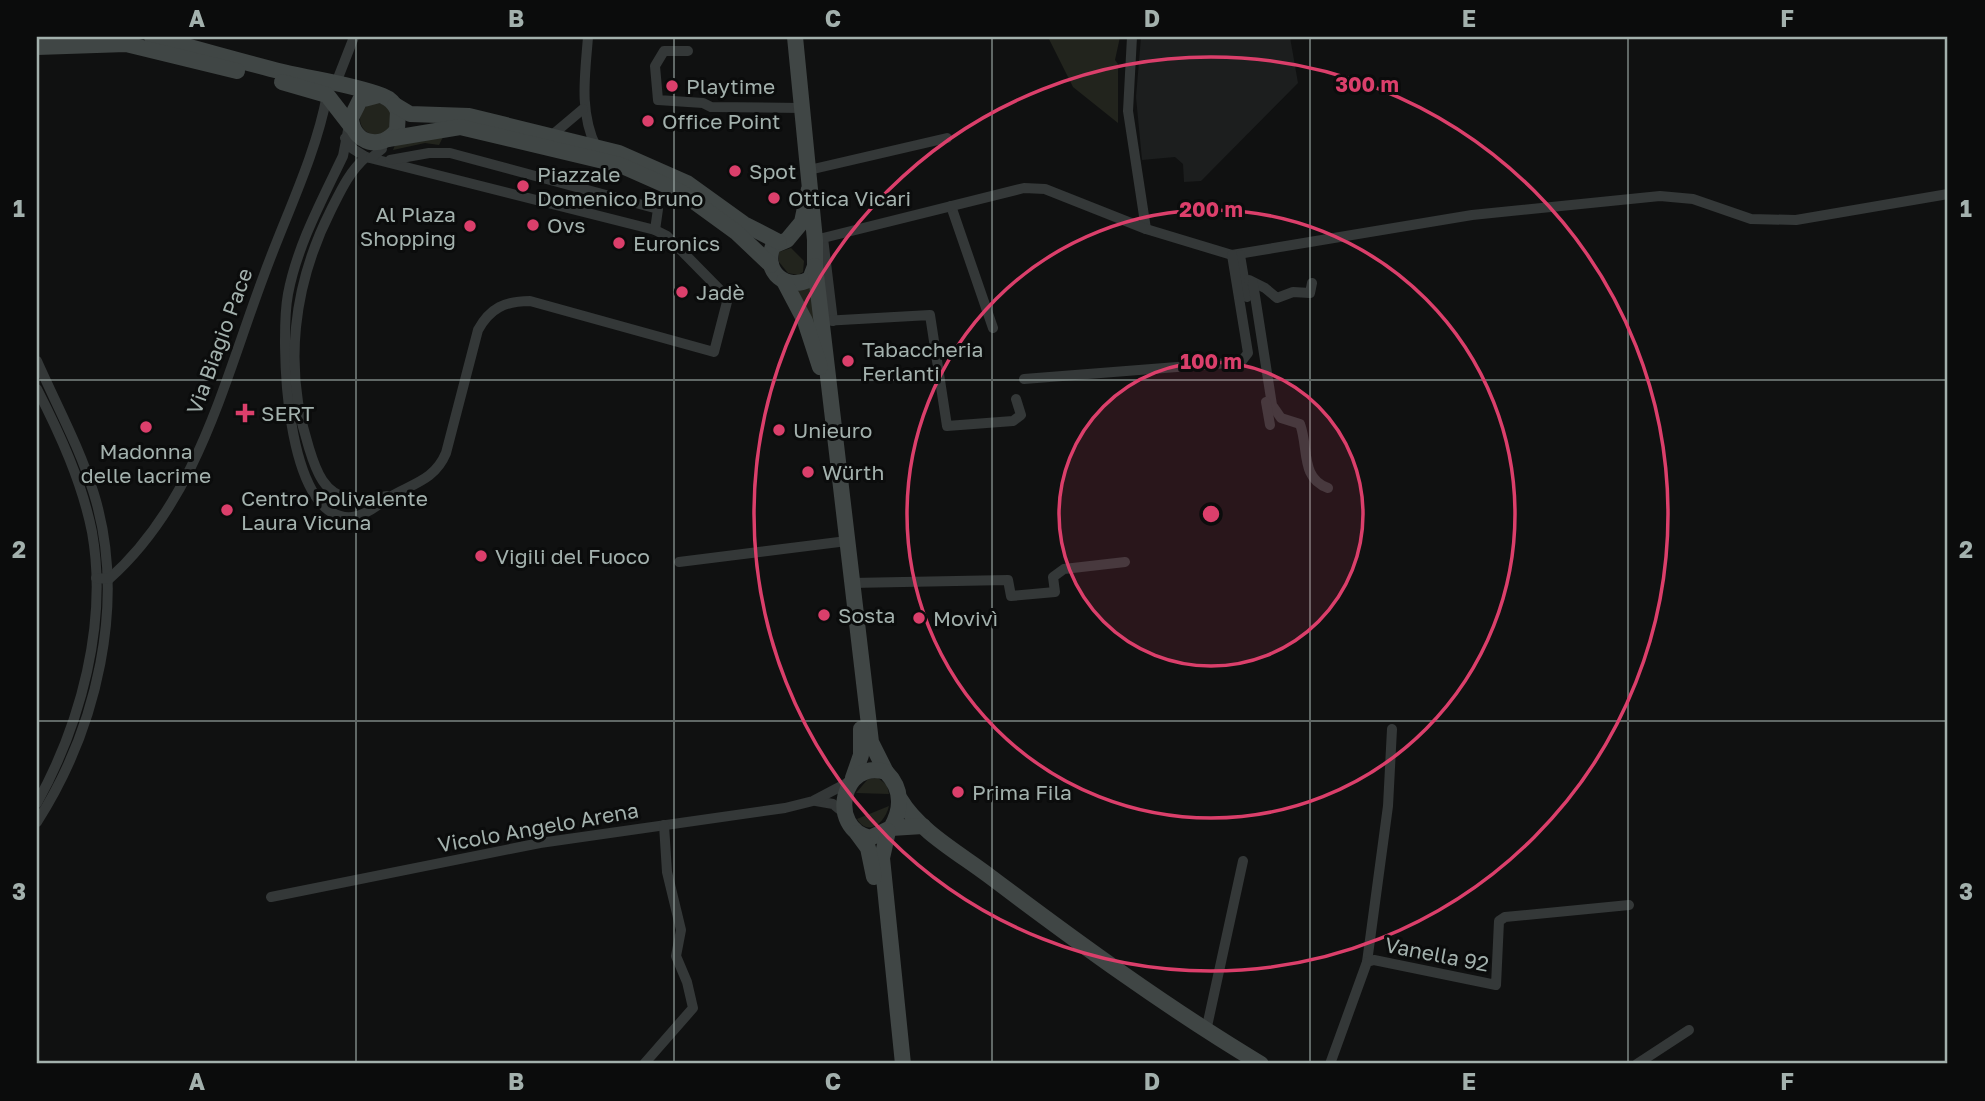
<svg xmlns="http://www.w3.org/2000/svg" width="1985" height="1101" font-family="'Golos Text',sans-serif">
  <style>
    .built { fill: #1c1e1e }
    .green { fill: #22241d }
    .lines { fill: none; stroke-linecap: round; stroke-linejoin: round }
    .street { stroke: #343838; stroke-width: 10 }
    .secondary { stroke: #404645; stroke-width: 16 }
    .grid { fill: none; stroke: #a3b1ad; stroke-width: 2; stroke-opacity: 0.55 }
    .ring { fill: none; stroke: #db3f6b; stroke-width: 3.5 }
    .poi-dot { fill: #db3f6b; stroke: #0b0c0c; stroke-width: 2.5 }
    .labels { text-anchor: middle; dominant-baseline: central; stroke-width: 6; stroke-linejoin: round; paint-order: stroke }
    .poi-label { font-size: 21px; fill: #a3b1ad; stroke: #0b0c0c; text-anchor: start }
    .street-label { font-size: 21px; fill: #a3b1ad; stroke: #0b0c0c }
    .centre { fill: #db3f6b; stroke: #0b0c0c; stroke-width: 3.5 }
    .ring-label { font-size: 21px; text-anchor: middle; font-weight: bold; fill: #db3f6b; stroke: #0b0c0c; stroke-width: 6; stroke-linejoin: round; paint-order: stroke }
    .neatline { fill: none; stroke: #a3b1ad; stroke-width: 2.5 }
    .grid-label { font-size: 23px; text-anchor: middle; font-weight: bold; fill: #a3b1ad }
  </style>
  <rect width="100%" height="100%" fill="#101111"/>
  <!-- built -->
  <polygon class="built" points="1141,37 1290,37 1298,83 1201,181 1184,182 1183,164 1175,157 1142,160 1136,97"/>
  <!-- green -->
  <g class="green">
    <polygon points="1048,37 1120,37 1115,60 1118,64 1118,123 1073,87"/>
    <circle cx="376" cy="119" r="16"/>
    <polygon points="445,133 439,145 425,143 393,150 395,145"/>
    <polygon points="791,248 804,261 803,272 798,275 788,273 779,262 779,252"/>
    <polygon points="811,286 818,335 796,292"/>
    <polygon points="878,778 887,785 889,794 856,793 868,779"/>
    <path d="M889,806C885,823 868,837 857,819Z"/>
  </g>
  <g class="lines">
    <!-- street -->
    <g class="street">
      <path d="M588,37C585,76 579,111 596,147"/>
      <polyline points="1132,37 1128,111 1146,229"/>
      <polyline points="688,51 664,51 655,66 658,100 703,103 711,107 802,108"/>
      <polyline points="336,83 354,37"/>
      <polyline points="551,136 583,109"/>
      <path d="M345,138L353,149L366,157L655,230L667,236L728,298L714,352L530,301C505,301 490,308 478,330L446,453C434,482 409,484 385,500C376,507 363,516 352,517C284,523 280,337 288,294C297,246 322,200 343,156L350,120"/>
      <path d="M366,157C349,172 341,190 331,210C293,285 283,368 309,448C316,471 324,494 350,499C362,502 376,498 387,496"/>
      <polyline points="371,158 382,149"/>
      <polyline points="390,160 429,153 450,153 658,209 655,230"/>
      <polyline points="809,170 947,138"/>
      <polyline points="951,206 993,328"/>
      <polyline points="823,238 833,321"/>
      <polyline points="815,240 1024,188 1045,189 1146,229 1232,255 1472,215 1660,196 1693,199 1751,219 1796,220 1948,194"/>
      <polyline points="1240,255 1247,297"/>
      <polyline points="1249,280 1265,288 1277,298 1293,292 1310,293 1312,283"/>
      <path d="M1253,283L1272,405L1281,418L1300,424C1309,448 1300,478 1328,488"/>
      <polyline points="823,321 930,315 947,426 1013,421 1021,415 1016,399"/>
      <path d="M37,361C56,404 80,448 94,494C127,602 97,728 37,822"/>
      <polyline points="1024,379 1241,362 1248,353 1232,255"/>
      <path d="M37,389C60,434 82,482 92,532C108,623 81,723 37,803"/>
      <polyline points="1266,402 1270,425"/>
      <polyline points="679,562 847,541"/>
      <path d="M96,578L109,579C197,501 224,381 264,275C285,217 316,155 327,95"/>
      <polyline points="851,583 1008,580 1011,596 1055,592 1053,577 1064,569 1125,562"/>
      <polyline points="816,801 833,804 845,814"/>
      <polyline points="271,897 540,843 785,808 813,801 851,781"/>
      <polyline points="1367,962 1388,806 1392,729"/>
      <polyline points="1206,1031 1243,861"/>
      <polyline points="644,1064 693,1008 687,982 676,956 681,930 667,872 664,825"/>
      <polyline points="1330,1064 1367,962 1374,960 1496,985 1499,921 1505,917 1629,905"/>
      <polyline points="1637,1064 1689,1030"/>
    </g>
    <!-- secondary -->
    <g class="secondary">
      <path d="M152,37C195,48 239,61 283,72C316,80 351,84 383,96C391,99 395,104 398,111L397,130C382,151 353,144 351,118L360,100L379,95"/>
      <path d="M795,37L815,240V266L810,279C787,292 762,272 773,246L787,240L802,222L809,189"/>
      <polyline points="37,47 126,44 237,71"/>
      <polyline points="282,82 327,95 351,126"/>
      <polyline points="395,105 410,114 469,116 619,153 687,183 744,224 779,242"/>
      <polyline points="388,139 460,127 620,165 681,192 736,232 771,265"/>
      <polyline points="815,266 871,742 886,772"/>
      <polyline points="784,281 805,321 820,367"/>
      <polyline points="853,778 861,755 861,729"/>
      <path d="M900,799C919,831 959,853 988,875C1077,942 1166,1007 1261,1064"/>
      <path d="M891,828C902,809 903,789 886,772C842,758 827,828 870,838L891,828L923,826"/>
      <polyline points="888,831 882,858 903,1064"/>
      <polyline points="857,833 868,848 874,877"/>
    </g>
  </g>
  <!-- grid -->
  <path class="grid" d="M356,37V1064M674,37V1064M992,37V1064M1310,37V1064M1628,37V1064M37,380H1948M37,721H1948"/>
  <!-- distance rings -->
  <circle cx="1211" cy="514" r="152" fill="#db3f6b" fill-opacity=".12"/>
  <g class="ring">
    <circle cx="1211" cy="514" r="152"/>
    <circle cx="1211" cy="514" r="304"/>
    <circle cx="1211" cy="514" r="457"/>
  </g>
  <!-- markers -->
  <g class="poi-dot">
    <circle cx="672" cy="86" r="7"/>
    <circle cx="648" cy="121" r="7"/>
    <circle cx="735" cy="171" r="7"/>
    <circle cx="523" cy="186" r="7"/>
    <circle cx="774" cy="198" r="7"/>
    <circle cx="533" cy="225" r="7"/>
    <circle cx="470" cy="226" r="7"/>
    <circle cx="619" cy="243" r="7"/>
    <circle cx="682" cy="292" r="7"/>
    <circle cx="848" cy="361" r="7"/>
    <path d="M241.5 402.5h7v7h7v7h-7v7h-7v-7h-7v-7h7z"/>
    <circle cx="146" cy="427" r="7"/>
    <circle cx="779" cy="430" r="7"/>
    <circle cx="808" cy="472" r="7"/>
    <circle cx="227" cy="510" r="7"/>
    <circle cx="481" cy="556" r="7"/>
    <circle cx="824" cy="615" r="7"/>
    <circle cx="919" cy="618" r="7"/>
    <circle cx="958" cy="792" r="7"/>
  </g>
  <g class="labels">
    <!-- poi labels -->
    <g class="poi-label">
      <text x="686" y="86">Playtime</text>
      <text x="662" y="121">Office Point</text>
      <text x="749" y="171">Spot</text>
      <text x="537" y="174">Piazzale<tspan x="537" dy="24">Domenico Bruno</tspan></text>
      <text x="788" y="198">Ottica Vicari</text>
      <text x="456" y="214" text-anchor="end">Al Plaza<tspan x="456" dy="24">Shopping</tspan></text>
      <text x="547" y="225">Ovs</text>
      <text x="633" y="243">Euronics</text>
      <text x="696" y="292">Jadè</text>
      <text x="862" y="349">Tabaccheria<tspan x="862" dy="24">Ferlanti</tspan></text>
      <text x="261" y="413">SERT</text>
      <text x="793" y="430">Unieuro</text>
      <text x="146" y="451" text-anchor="middle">Madonna<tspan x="146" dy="24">delle lacrime</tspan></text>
      <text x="822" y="472">Würth</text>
      <text x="241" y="498">Centro Polivalente<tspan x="241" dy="24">Laura Vicuna</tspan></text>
      <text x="495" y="556">Vigili del Fuoco</text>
      <text x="838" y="615">Sosta</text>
      <text x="933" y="618">Movivì</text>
      <text x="972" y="792">Prima Fila</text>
    </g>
    <!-- street labels -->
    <g class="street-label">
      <text transform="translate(219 341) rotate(-70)">Via Biagio Pace</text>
      <text transform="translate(538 827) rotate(-10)">Vicolo Angelo Arena</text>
      <text transform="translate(1437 954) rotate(11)">Vanella 92</text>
    </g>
  </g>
  <circle cx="1211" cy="514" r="10" class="centre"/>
  <g class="ring-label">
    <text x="1367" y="92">300 m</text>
    <text x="1211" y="217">200 m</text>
    <text x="1211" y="369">100 m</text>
  </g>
  <!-- border -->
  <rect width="1985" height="1101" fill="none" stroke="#0b0c0c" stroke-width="77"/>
  <rect x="38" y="38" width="1908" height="1024" class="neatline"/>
  <g class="grid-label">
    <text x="197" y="27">A</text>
    <text x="516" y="27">B</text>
    <text x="833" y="27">C</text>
    <text x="1152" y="27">D</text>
    <text x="1469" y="27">E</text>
    <text x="1787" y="27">F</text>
    <text x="19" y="217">1</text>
    <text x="1966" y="217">1</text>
    <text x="19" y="558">2</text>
    <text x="1966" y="558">2</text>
    <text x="19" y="900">3</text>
    <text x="1966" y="900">3</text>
    <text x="197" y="1090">A</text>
    <text x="516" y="1090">B</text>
    <text x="833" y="1090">C</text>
    <text x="1152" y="1090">D</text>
    <text x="1469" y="1090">E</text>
    <text x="1787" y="1090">F</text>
  </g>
</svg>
